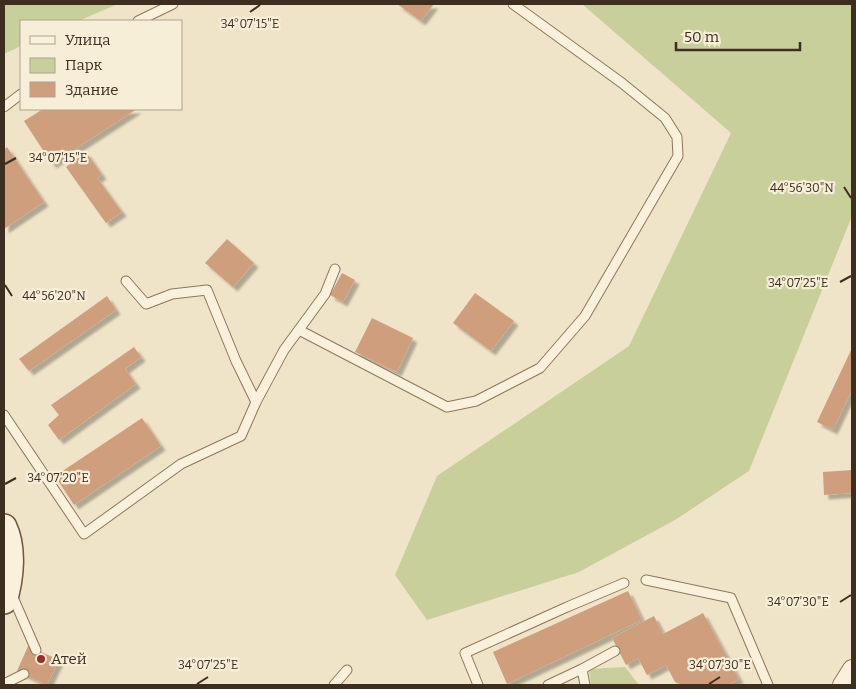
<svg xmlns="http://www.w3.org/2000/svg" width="856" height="689" font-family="Bitter,serif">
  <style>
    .green { fill: #c9cf9b }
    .building { fill: #cf9f7d; filter: url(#shadow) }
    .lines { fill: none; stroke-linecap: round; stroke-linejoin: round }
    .lane-casing { stroke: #8d765c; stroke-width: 11 }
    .street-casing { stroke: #8d765c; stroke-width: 20 }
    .secondary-casing { stroke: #6f573f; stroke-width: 28 }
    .lane { stroke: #faf1dc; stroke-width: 9 }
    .street { stroke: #faf1dc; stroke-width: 18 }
    .secondary { stroke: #faf1dc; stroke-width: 25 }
    .ticks { fill: none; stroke: #3d2e20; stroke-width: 2 }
    .poi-dot { fill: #9e2a2b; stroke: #f7eed8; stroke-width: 2 }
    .labels { text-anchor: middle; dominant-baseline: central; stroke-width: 4.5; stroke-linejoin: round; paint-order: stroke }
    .poi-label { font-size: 15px; fill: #3d2e20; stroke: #f7eed8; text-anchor: start }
    .ticks-label { font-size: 12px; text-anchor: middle; fill: #3d2e20; stroke: #f7eed8; stroke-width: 4.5; stroke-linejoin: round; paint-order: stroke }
  </style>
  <defs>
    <filter id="shadow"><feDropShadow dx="4.5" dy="4.5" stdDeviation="1" flood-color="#0004"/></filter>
  </defs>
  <rect width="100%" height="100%" fill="#f0e4c8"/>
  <!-- green -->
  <g class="green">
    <polygon points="4,4 118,4 78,21 21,21 21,46 4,54"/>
    <polygon points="582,4 852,4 852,216 749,471 675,520 579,572 427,620 395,575 437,476 629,346 731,133"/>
    <polygon points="625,667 639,685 591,685 589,669"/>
  </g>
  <!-- building -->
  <g class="building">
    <polygon points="397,4 434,4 421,21"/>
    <polygon points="43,109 137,109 52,164 24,121"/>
    <polygon points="7,147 44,202 4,229 4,150"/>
    <polygon points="86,152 102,175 97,178 122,212 106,223 66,167"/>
    <polygon points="227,239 254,263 233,287 205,263"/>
    <polygon points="342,273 355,280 343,302 330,295"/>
    <polygon points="475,293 514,321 491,351 453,323"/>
    <polygon points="107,296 116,310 29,371 19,359"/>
    <polygon points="372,318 413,338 397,372 355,352"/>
    <polygon points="134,347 141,357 125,369 136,384 59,440 48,425 59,415 51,405"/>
    <polygon points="852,348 852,390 833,430 817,422"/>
    <polygon points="142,418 161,446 74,505 55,476"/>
    <polygon points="852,470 852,493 824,495 823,472"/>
    <polygon points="628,591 642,620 507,684 493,652"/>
    <polygon points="703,613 739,679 728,685 683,685 675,682 666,665 647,675 638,658 626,665 612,638 654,616 663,634"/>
    <polygon points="28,646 59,660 47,685 17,671"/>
  </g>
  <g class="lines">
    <!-- lane casing -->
    <g class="lane-casing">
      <g id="lane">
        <polyline points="138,21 173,4"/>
        <polyline points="4,107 21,94"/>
        <polyline points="299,330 447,407 476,401 540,368 585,316 678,156 677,137 665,118 622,83 513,4"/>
        <polyline points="256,402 284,350 325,294 335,269"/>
        <polyline points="4,415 84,534 181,464 241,436 256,402 236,361 207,290 172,294 146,304 126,281"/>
        <polyline points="646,580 731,598 768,685"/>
        <polyline points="12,595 36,650"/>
        <polyline points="582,669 615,651"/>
        <polyline points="4,684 24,674"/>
        <polyline points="334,685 347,670"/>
        <polyline points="478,685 465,653 567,607 624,583"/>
        <polyline points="548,685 582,669 585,685"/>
      </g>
    </g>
    <!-- street casing -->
    <g class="street-casing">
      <polyline id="street" points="842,685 852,669"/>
    </g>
    <!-- secondary casing -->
    <g class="secondary-casing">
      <path id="secondary" d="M4,527C14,548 11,579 4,601"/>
    </g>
    <!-- lane -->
    <use href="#lane" class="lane"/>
    <!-- street -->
    <use href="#street" class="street"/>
    <!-- secondary -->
    <use href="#secondary" class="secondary"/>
  </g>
  <!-- ticks -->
  <path class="ticks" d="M250,12L260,5M5,164L16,158M844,187L851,198M840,282L851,276M5,285L12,296M5,484L16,478M840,602L851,595M197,684L208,677M709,684L720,677"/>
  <!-- markers -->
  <circle class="poi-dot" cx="41" cy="659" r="5"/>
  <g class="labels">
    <!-- poi labels -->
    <g class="poi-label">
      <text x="51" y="659">Атей</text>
    </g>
  </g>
  <g class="ticks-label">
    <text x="250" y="28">34°07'15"E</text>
    <text x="58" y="162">34°07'15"E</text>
    <text x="802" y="192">44°56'30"N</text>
    <text x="798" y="287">34°07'25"E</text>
    <text x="54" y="300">44°56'20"N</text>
    <text x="58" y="482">34°07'20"E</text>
    <text x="798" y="606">34°07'30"E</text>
    <text x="208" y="669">34°07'25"E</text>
    <text x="720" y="669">34°07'30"E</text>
  </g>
  <!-- border -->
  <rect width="856" height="689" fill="none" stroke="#3d2e20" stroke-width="10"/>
  <!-- legend -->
  <rect x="20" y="20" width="162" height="90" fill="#f7eed8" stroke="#ada18e"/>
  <rect x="30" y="36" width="25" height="8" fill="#faf1dc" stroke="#ada18e"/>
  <text x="65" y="45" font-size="15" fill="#3d2e20">Улица</text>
  <rect x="30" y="58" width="25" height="15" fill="#c9cf9b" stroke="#ada18e"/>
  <text x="65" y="70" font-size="15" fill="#3d2e20">Парк</text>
  <rect x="30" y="82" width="25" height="15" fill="#cf9f7d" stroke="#ada18e"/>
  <text x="65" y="95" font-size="15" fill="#3d2e20">Здание</text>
  <!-- scale -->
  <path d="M676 42v8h124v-8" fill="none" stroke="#3d2e20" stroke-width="2.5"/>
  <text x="684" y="42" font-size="15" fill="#3d2e20" stroke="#f7eed8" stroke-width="4" paint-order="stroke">50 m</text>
</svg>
